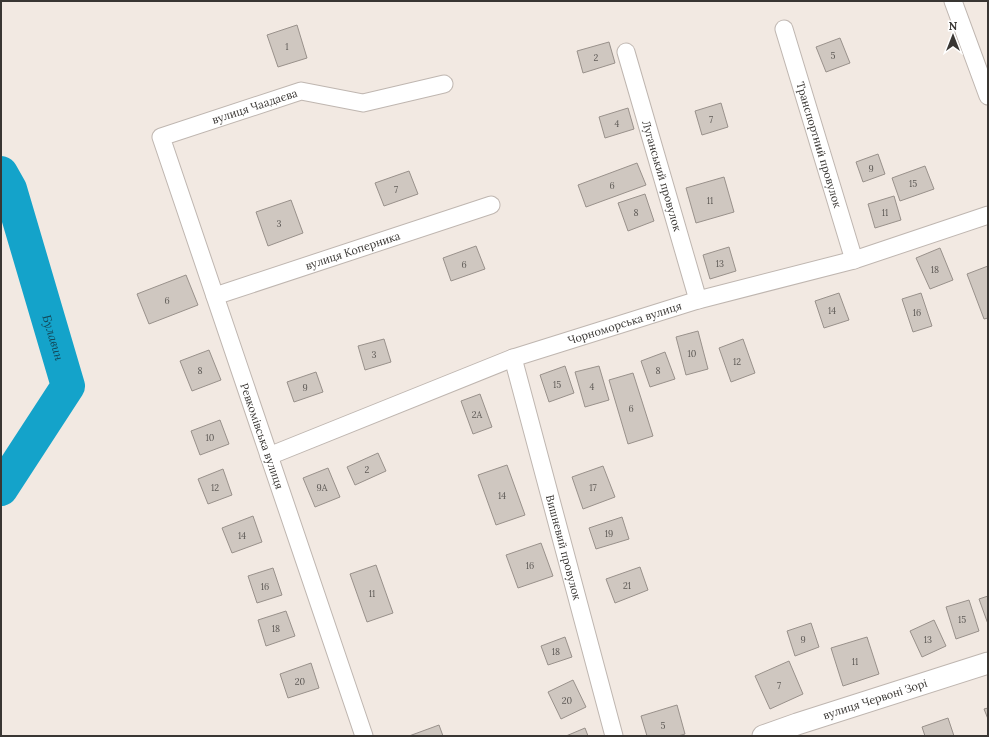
<svg xmlns="http://www.w3.org/2000/svg" width="989" height="737" font-family="Lora,serif">
  <style>
    .lines { fill: none; stroke-linecap: round; stroke-linejoin: round }
    .river { stroke: #14a3ca; stroke-width: 34 }
    .building { fill: #cfc7c0; stroke: #99918b }
    .minor-casing { stroke: #bfb6b0; stroke-width: 19 }
    .tertiary-casing { stroke: #bfb6b0; stroke-width: 23 }
    .minor { stroke: #fff; stroke-width: 17 }
    .tertiary { stroke: #fff; stroke-width: 21 }
    .labels { text-anchor: middle; dominant-baseline: central; stroke-width: 3; stroke-linejoin: round; paint-order: stroke }
    .number-label { font-size: 9px; fill: #5e5a56 }
    .street-label { font-size: 11px; fill: #393633; stroke: #fff }
    .water-label { font-size: 12px; font-style: italic; fill: #134859; stroke: #fff }
  </style>
  <rect width="100%" height="100%" fill="#f2e9e2"/>
  <g class="lines">
    <!-- river -->
    <path class="river" id="s1" d="M1,173L10,189L68,386L1,489"/>
  </g>
  <!-- building -->
  <g class="building">
    <polygon points="297,25 307,58 278,67 267,35"/>
    <polygon points="840,38 850,63 826,72 816,47"/>
    <polygon points="609,42 615,63 583,73 577,51"/>
    <polygon points="721,103 728,127 702,135 695,111"/>
    <polygon points="628,108 634,129 605,138 599,117"/>
    <polygon points="878,154 885,174 863,182 856,162"/>
    <polygon points="637,163 646,185 586,207 578,185"/>
    <polygon points="925,166 934,189 900,201 892,178"/>
    <polygon points="409,171 418,194 384,206 375,183"/>
    <polygon points="724,177 734,212 696,223 686,188"/>
    <polygon points="645,194 654,221 628,231 618,203"/>
    <polygon points="894,196 901,220 875,228 868,204"/>
    <polygon points="291,200 303,233 268,246 256,212"/>
    <polygon points="476,246 485,269 451,281 443,258"/>
    <polygon points="729,247 736,271 710,279 703,255"/>
    <polygon points="940,248 953,280 930,289 916,258"/>
    <polygon points="988,266 988,318 984,319 967,274"/>
    <polygon points="186,275 198,305 149,324 137,294"/>
    <polygon points="839,293 849,320 824,328 815,301"/>
    <polygon points="921,293 932,326 913,332 902,299"/>
    <polygon points="698,331 708,369 686,375 676,337"/>
    <polygon points="384,339 391,362 365,370 358,346"/>
    <polygon points="743,339 755,373 731,382 719,348"/>
    <polygon points="209,350 221,380 192,391 180,361"/>
    <polygon points="665,352 675,379 650,387 641,361"/>
    <polygon points="565,366 574,393 549,402 540,375"/>
    <polygon points="599,366 609,400 585,407 575,372"/>
    <polygon points="316,372 323,392 294,402 287,382"/>
    <polygon points="633,373 653,436 628,444 609,380"/>
    <polygon points="480,394 492,427 473,434 461,401"/>
    <polygon points="220,420 229,444 200,455 191,431"/>
    <polygon points="378,453 386,471 355,485 347,467"/>
    <polygon points="507,465 525,515 496,525 478,475"/>
    <polygon points="603,466 615,497 583,509 572,477"/>
    <polygon points="328,468 340,497 315,507 303,478"/>
    <polygon points="223,469 232,495 208,504 198,479"/>
    <polygon points="253,516 262,542 232,553 222,528"/>
    <polygon points="622,517 629,539 596,549 589,528"/>
    <polygon points="541,543 553,576 518,588 506,555"/>
    <polygon points="376,565 393,613 367,622 350,574"/>
    <polygon points="640,567 648,590 615,603 606,579"/>
    <polygon points="273,568 282,595 257,603 248,576"/>
    <polygon points="988,596 988,624 979,599"/>
    <polygon points="969,600 979,631 956,639 946,607"/>
    <polygon points="286,611 295,636 266,646 258,620"/>
    <polygon points="934,620 946,646 922,657 910,631"/>
    <polygon points="811,623 819,647 795,656 787,631"/>
    <polygon points="565,637 572,657 548,665 541,646"/>
    <polygon points="867,637 879,674 843,686 831,648"/>
    <polygon points="789,661 803,694 770,709 755,676"/>
    <polygon points="311,663 319,688 288,698 280,674"/>
    <polygon points="573,680 586,707 561,719 548,692"/>
    <polygon points="677,705 685,734 678,736 647,736 641,716"/>
    <polygon points="988,708 988,719 984,709"/>
    <polygon points="948,718 954,736 925,736 922,727"/>
    <polygon points="439,725 443,736 409,736"/>
    <polygon points="585,728 588,736 566,736"/>
  </g>
  <g class="lines">
    <!-- minor casing -->
    <g class="minor-casing">
      <g id="minor">
        <polyline points="953,1 988,96"/>
        <path id="s2" d="M784,29L854,260"/>
        <path id="s3" d="M626,52L698,300"/>
        <path id="s4" d="M215,296L491,205"/>
        <path id="s5" d="M513,358L614,736"/>
        <path id="s6" d="M269,456L513,358L698,300L854,260L988,215"/>
        <path id="s7" d="M364,736L161,137L301,91L363,103L444,84"/>
      </g>
    </g>
    <!-- tertiary casing -->
    <g class="tertiary-casing">
      <g id="tertiary">
        <path id="s8" d="M763,736L797,724L988,663"/>
      </g>
    </g>
    <!-- minor -->
    <use href="#minor" class="minor"/>
    <!-- tertiary -->
    <use href="#tertiary" class="tertiary"/>
  </g>
  <g class="labels">
    <!-- number labels -->
    <g class="number-label">
      <text x="287" y="46">1</text>
      <text x="833" y="55">5</text>
      <text x="596" y="57">2</text>
      <text x="711" y="119">7</text>
      <text x="617" y="123">4</text>
      <text x="871" y="168">9</text>
      <text x="913" y="183">15</text>
      <text x="612" y="185">6</text>
      <text x="396" y="189">7</text>
      <text x="710" y="200">11</text>
      <text x="636" y="212">8</text>
      <text x="885" y="212">11</text>
      <text x="279" y="223">3</text>
      <text x="720" y="263">13</text>
      <text x="464" y="264">6</text>
      <text x="935" y="269">18</text>
      <text x="167" y="300">6</text>
      <text x="832" y="310">14</text>
      <text x="917" y="312">16</text>
      <text x="692" y="353">10</text>
      <text x="374" y="354">3</text>
      <text x="737" y="361">12</text>
      <text x="200" y="370">8</text>
      <text x="658" y="370">8</text>
      <text x="557" y="384">15</text>
      <text x="592" y="386">4</text>
      <text x="305" y="387">9</text>
      <text x="631" y="408">6</text>
      <text x="477" y="414">2А</text>
      <text x="210" y="437">10</text>
      <text x="367" y="469">2</text>
      <text x="215" y="487">12</text>
      <text x="322" y="487">9А</text>
      <text x="593" y="487">17</text>
      <text x="502" y="495">14</text>
      <text x="609" y="533">19</text>
      <text x="242" y="535">14</text>
      <text x="530" y="565">16</text>
      <text x="627" y="585">21</text>
      <text x="265" y="586">16</text>
      <text x="372" y="593">11</text>
      <text x="962" y="619">15</text>
      <text x="276" y="628">18</text>
      <text x="803" y="639">9</text>
      <text x="928" y="639">13</text>
      <text x="556" y="651">18</text>
      <text x="855" y="661">11</text>
      <text x="300" y="681">20</text>
      <text x="779" y="685">7</text>
      <text x="567" y="700">20</text>
      <text x="663" y="725">5</text>
    </g>
    <!-- street labels -->
    <g class="street-label">
      <text stroke="none"><textPath href="#s7" startOffset="731">вулиця Чаадаєва</textPath></text>
      <text stroke="none"><textPath href="#s2" startOffset="121">Транспортний провулок</textPath></text>
      <text stroke="none"><textPath href="#s3" startOffset="129">Луганський провулок</textPath></text>
      <text stroke="none"><textPath href="#s4" startOffset="145">вулиця Коперника</textPath></text>
      <text stroke="none"><textPath href="#s6" startOffset="380">Чорноморська вулиця</textPath></text>
      <text transform="translate(262 436) rotate(71)">Ревкомівська вулиця</text>
      <text stroke="none"><textPath href="#s5" startOffset="196">Вишневий провулок</textPath></text>
      <text stroke="none"><textPath href="#s8" startOffset="118">вулиця Червоні Зорі</textPath></text>
    </g>
    <!-- water labels -->
    <g class="water-label">
      <text stroke="none"><textPath href="#s1" startOffset="173">Булавин</textPath></text>
    </g>
  </g>
  <!-- border -->
  <rect width="989" height="737" fill="none" stroke="#393633" stroke-width="4"/>
  <!-- north arrow -->
  <g transform="translate(953 36)" stroke="#ffffff" stroke-width="3" paint-order="stroke">
  <path d="M0-3L7 15L0 10L-7 15Z" fill="#393633"/>
  <text y="-6" font-size="11" font-weight="bold" text-anchor="middle" fill="#393633">N</text>
  </g>
</svg>
